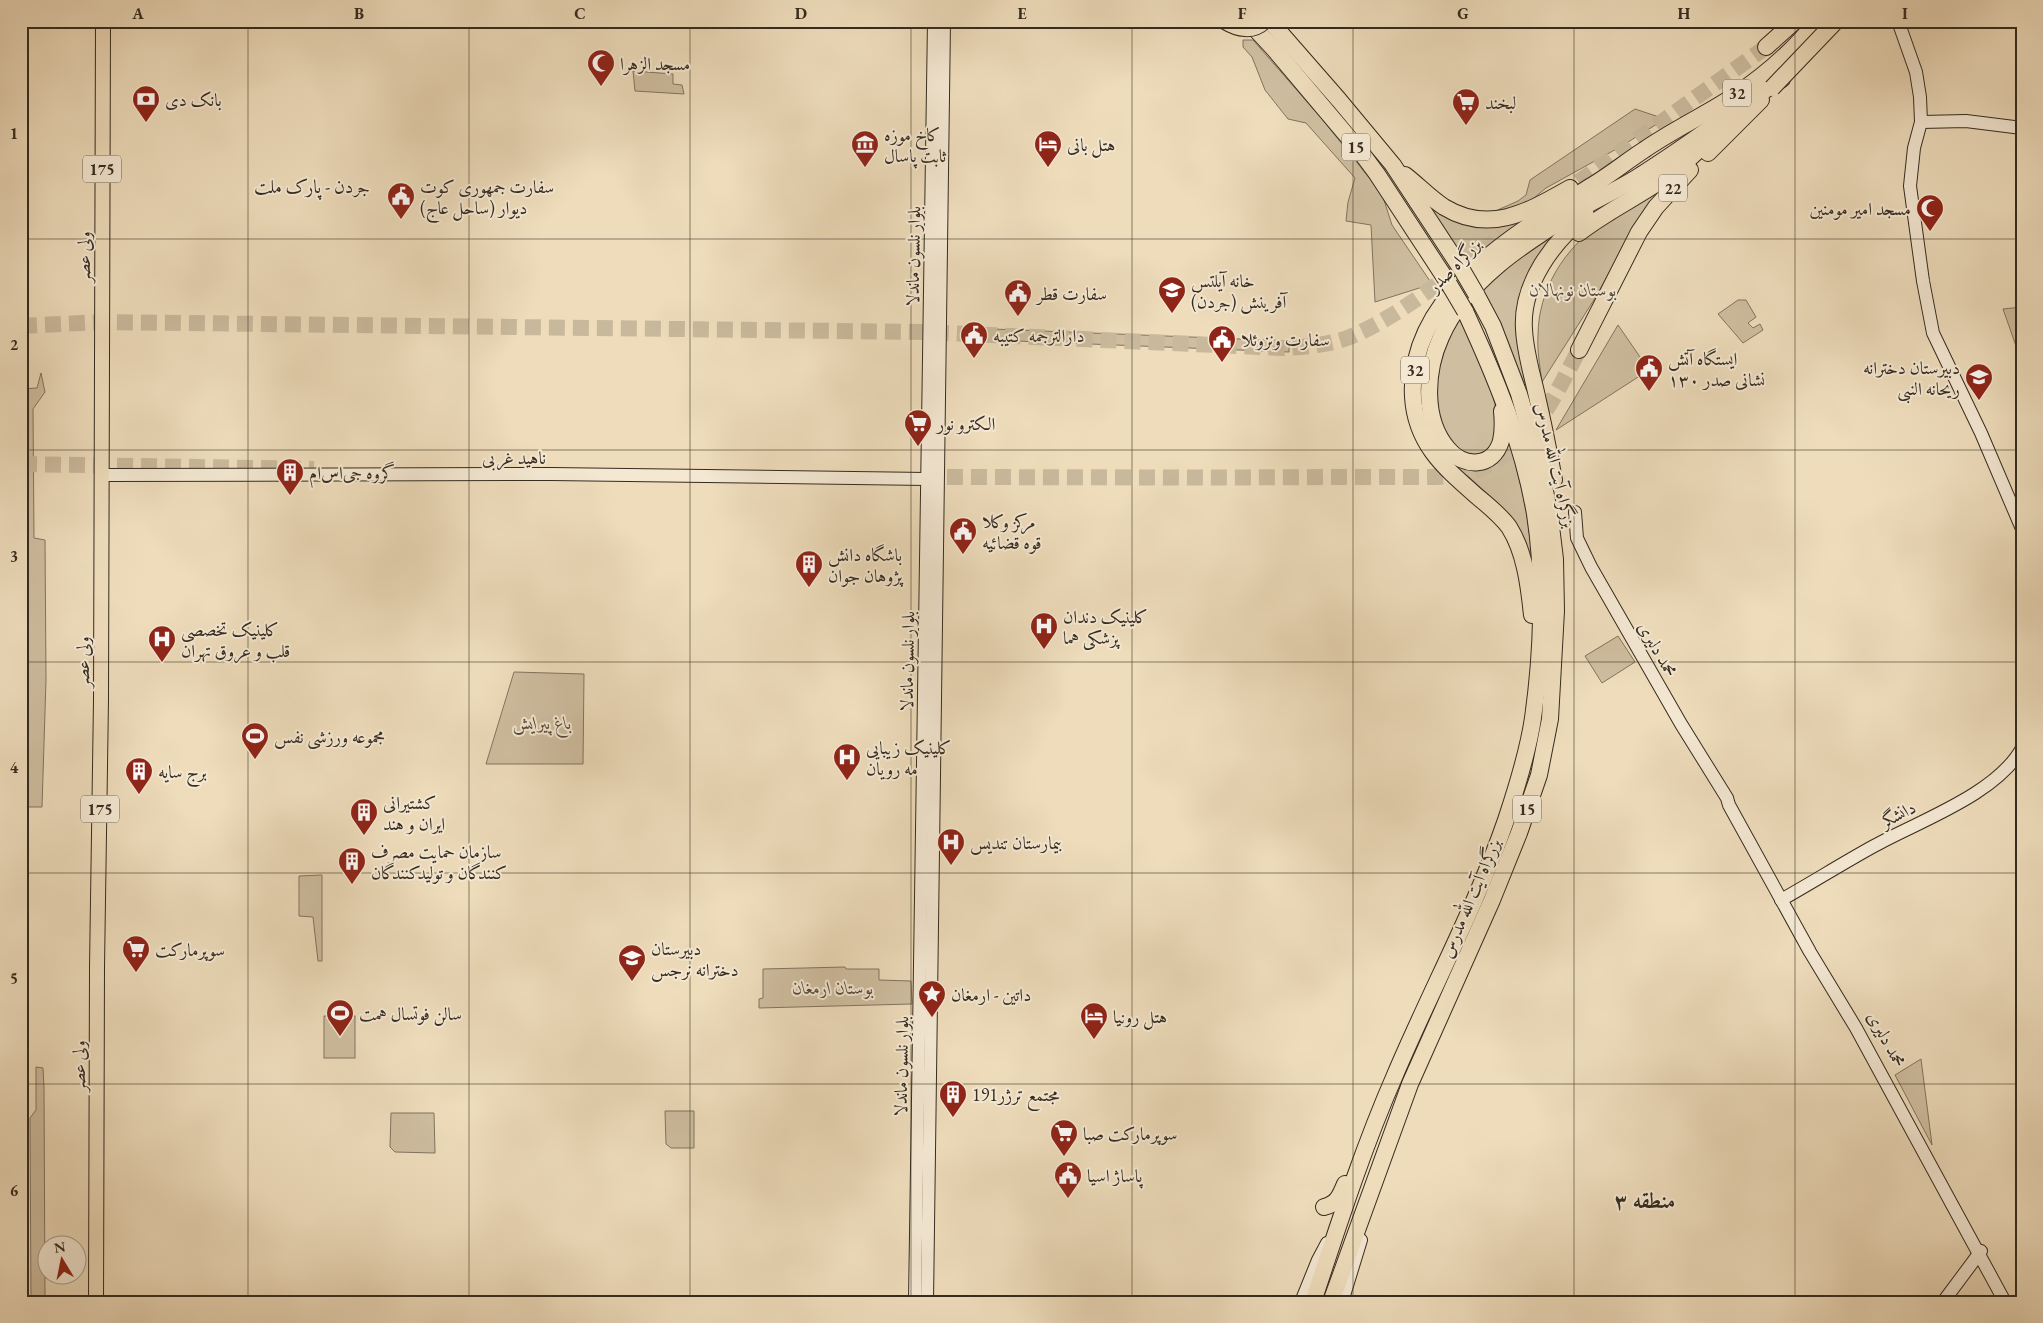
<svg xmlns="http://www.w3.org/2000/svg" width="2043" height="1323" font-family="'EB Garamond',Amiri,serif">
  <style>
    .green { fill: #cfbea0; stroke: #827460 }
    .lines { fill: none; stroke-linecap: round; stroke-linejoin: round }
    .highway-tunnel { stroke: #c9b99c; stroke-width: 16; stroke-dasharray: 16 8; stroke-linecap: butt }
    .secondary-casing { stroke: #352b1f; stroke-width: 14 }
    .primary-casing { stroke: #352b1f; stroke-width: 16 }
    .highway-casing { stroke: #352b1f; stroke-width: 18 }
    .secondary { stroke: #f4e8d3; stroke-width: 12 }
    .primary { stroke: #eedcbb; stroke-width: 14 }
    .highway { stroke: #eedcbb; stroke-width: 16 }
    .highway-bridge-casing { stroke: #352b1f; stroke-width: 18; stroke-linecap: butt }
    .highway-bridge { stroke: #eedcbb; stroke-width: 16 }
    .grid { fill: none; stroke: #352b1f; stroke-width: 1; stroke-opacity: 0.55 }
    .labels { text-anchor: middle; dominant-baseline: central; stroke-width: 4; stroke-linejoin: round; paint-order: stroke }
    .shield { fill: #f4e8d3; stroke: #6e6455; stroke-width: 1 }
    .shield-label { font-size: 16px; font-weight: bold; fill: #352b1f }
    .poi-label { font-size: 18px; fill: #352b1f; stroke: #f4e8d3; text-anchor: start }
    .street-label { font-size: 18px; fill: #352b1f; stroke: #f4e8d3 }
    .park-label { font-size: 18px; font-style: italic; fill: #544839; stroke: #f4e8d3 }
    .neighbourhood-label { font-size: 19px; fill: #352b1f; stroke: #f4e8d3 }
    .district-label { font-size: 22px; font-weight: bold; fill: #352b1f; stroke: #f4e8d3 }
    .neatline { fill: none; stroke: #352b1f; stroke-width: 2 }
    .grid-label { font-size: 16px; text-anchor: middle; font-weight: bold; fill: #352b1f }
  </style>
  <rect width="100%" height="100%" fill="#eedcbb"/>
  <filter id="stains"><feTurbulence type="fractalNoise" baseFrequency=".004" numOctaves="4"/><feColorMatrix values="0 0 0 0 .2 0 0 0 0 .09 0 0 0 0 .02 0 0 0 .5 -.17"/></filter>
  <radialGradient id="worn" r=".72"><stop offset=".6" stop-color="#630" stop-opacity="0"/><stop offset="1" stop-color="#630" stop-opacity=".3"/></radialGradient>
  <!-- green -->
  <g class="green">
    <polygon points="1243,40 1253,40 1322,119 1382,194 1392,225 1432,284 1375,302 1371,225 1346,221 1348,202 1355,178 1306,123 1288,119 1265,90 1252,57 1243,47"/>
    <polygon points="633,71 673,74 673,84 682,85 684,94 635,91"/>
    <polygon points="1635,109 1665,119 1620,147 1546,188 1529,202 1484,216 1518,201 1526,195 1530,180"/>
    <polygon points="1406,175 1446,212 1537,211 1468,269"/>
    <path d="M1665,188L1627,240L1597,295L1542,382C1540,367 1537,351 1538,336C1538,290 1564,249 1601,223C1619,209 1644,201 1665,188Z"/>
    <polygon points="1581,213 1523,298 1538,424 1478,288"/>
    <polygon points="1738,300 1746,300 1756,317 1748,323 1753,328 1760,324 1763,330 1743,343 1718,314"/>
    <polygon points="2022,307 2022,363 2003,309"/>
    <path d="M1457,312C1470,342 1495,387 1497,418C1498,427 1495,437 1493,446L1473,458L1447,441L1434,398L1444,339Z"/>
    <polygon points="1618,325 1649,370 1556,430"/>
    <polygon points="968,328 1289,341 1289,352 967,339"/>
    <polygon points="41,373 45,392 33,409 34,538 45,540 46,680 42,807 21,807 21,389 37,388"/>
    <polygon points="1506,438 1511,445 1526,508 1534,569 1511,518 1499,504 1450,460 1465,467"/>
    <polygon points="1618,636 1635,662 1602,683 1585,656"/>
    <polygon points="514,672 584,674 583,764 486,764"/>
    <polygon points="322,875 322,961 318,961 313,917 299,916 299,876"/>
    <polygon points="845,967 846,969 879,969 879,980 911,981 912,1004 759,1008 759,999 763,998 763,969"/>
    <rect x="324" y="1016" width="31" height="42"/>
    <polygon points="1921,1059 1932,1145 1895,1075"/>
    <polygon points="36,1067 43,1068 44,1088 45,1302 31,1302 30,1118 36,1110"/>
    <polygon points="665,1111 694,1111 694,1148 671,1148 666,1144"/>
    <polygon points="391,1113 434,1113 435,1153 395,1152 390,1147"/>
    <polygon points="21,1135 24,1137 25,1286 22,1287"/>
  </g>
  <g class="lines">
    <!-- highway-tunnel -->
    <g class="highway-tunnel">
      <polyline points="1559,196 1766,47"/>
      <path d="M21,326L102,322L922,332L1283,348C1305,347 1329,345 1350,337C1404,314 1455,270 1502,236"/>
      <polyline points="21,464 314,469"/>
      <path d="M923,477C1060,477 1197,478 1335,477C1357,477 1380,477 1402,477C1430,477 1459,479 1484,467C1534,445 1555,395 1579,350"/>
    </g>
    <!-- secondary casing -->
    <g class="secondary-casing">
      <g id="secondary">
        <polyline points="1898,21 1916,72 1920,97 1921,122 1914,148 1910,186 1923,281 1933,333 1981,433 2022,529"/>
        <polyline points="1921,122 1966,121 2022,128"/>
        <polyline points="101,475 551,474 927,479"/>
        <polyline points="1575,512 1577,538 1591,567 1681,724 1727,798 1729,805 1810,952 1856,1028 2005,1302"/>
        <path d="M1781,900C1813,882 1843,863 1874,846C1919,821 1997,794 2022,748"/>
        <polyline points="915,1302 934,21"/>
        <polyline points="927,1302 944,21"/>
        <polyline points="1301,1302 1318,1260 1327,1243"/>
        <polyline points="1342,1302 1361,1240"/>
        <polyline points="1943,1302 1981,1251"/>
      </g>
    </g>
    <!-- primary casing -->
    <g class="primary-casing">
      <polyline id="primary" points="96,1302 97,967 101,700 103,21"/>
    </g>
    <!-- highway casing -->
    <g class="highway-casing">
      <g id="highway">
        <polyline points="1248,21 1274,49 1360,151 1377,174 1449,284"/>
        <polyline points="1270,21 1339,100 1393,165 1462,270"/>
        <polyline points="1766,47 1795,21"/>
        <polyline points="1708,153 1761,100"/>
        <path d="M1405,175C1418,185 1430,198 1444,207C1490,235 1529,211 1570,188"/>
        <path d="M1579,233C1607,211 1640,196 1669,175C1685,165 1698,149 1713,137"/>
        <polyline points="1579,350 1639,232 1656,207 1690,170"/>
        <path d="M1502,411C1503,421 1503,432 1501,441C1493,468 1464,468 1448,449C1422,419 1426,370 1441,337C1465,281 1525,243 1575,212C1596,199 1620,189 1641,175C1689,145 1734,110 1782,79"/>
        <path d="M1554,480C1549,453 1544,427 1538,401C1533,377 1525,353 1524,329C1521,284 1553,242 1586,215"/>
        <path d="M1532,615C1529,586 1525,552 1509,527C1501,516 1490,507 1479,498C1445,468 1416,445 1413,397C1407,294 1518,232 1593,185C1611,174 1627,161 1644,150C1673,130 1705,115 1734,96C1765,75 1794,50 1817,21"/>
        <path d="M1324,1207C1337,1204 1340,1196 1345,1184"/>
        <path d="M1313,1302C1338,1226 1363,1148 1395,1075C1431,990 1476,907 1506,820C1517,787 1528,752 1533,718C1542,654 1545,578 1535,514C1523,443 1495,376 1465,311"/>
        <polyline points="1331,1302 1410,1084 1492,900 1519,833 1539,775 1550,719 1556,611 1555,559 1549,510 1539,463 1519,394 1493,326 1476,294"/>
      </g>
    </g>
    <!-- secondary -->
    <use href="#secondary" class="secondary"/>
    <!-- primary -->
    <use href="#primary" class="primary"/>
    <!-- highway -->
    <use href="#highway" class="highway"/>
    <!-- highway-bridge casing -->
    <g class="highway-bridge-casing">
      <g id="highway-bridge">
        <path d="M1225,21C1238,29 1253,32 1264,21"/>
        <polyline points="1772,88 1836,21"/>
        <polyline points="1462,270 1476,294"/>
        <polyline points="1449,284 1465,311"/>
      </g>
    </g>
    <!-- highway-bridge -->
    <use href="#highway-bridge" class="highway-bridge"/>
  </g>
  <!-- grid -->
  <path class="grid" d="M248,21V1302M469,21V1302M690,21V1302M911,21V1302M1132,21V1302M1353,21V1302M1574,21V1302M1795,21V1302M21,239H2022M21,450H2022M21,662H2022M21,873H2022M21,1084H2022"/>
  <!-- icons -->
  <defs>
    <g id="mosque-pin" transform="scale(1.4375)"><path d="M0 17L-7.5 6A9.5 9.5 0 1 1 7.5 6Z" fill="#8f2418" stroke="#f4e8d3"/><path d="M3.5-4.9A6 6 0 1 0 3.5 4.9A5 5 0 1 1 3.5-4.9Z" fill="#fff"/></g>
    <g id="bank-pin" transform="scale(1.4375)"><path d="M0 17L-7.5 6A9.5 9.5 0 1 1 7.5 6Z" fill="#8f2418" stroke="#f4e8d3"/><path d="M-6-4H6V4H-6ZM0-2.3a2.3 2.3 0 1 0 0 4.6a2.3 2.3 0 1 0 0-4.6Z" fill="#fff"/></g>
    <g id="supermarket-pin" transform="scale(1.4375)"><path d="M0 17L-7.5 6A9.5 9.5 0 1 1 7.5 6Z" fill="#8f2418" stroke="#f4e8d3"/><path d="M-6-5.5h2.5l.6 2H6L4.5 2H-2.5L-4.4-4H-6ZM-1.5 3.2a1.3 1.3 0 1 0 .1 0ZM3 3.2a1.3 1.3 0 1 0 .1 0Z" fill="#fff"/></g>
    <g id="museum-pin" transform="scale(1.4375)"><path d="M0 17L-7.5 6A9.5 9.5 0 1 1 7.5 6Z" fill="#8f2418" stroke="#f4e8d3"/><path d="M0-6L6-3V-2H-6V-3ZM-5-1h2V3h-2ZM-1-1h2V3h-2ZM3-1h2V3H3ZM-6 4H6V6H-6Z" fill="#fff"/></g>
    <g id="hotel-pin" transform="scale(1.4375)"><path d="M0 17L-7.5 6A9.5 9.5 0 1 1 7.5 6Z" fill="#8f2418" stroke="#f4e8d3"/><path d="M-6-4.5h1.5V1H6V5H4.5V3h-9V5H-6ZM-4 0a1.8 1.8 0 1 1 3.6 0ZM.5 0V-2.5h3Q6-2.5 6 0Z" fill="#fff"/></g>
    <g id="civic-pin" transform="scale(1.4375)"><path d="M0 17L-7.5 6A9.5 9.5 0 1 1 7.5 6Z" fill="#8f2418" stroke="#f4e8d3"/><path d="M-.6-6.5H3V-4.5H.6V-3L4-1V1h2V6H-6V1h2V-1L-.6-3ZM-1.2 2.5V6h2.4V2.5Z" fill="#fff"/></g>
    <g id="school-pin" transform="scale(1.4375)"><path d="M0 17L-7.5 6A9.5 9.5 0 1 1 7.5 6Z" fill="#8f2418" stroke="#f4e8d3"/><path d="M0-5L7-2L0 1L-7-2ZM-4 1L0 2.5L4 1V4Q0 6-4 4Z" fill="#fff"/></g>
    <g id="building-pin" transform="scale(1.4375)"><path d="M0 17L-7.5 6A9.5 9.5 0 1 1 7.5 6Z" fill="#8f2418" stroke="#f4e8d3"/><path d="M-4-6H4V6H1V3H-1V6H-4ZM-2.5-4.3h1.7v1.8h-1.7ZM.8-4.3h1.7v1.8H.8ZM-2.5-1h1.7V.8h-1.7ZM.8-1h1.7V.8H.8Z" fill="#fff"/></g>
    <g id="hospital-pin" transform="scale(1.4375)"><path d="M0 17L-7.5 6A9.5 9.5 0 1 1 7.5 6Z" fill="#8f2418" stroke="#f4e8d3"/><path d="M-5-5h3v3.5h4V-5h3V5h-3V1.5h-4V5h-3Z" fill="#fff"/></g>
    <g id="stadium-pin" transform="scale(1.4375)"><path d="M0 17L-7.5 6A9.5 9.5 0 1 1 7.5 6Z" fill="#8f2418" stroke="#f4e8d3"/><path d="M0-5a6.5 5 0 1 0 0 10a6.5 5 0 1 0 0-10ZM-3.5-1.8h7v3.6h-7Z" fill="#fff"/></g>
    <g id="sight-pin" transform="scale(1.4375)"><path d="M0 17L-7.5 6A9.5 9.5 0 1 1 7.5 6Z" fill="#8f2418" stroke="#f4e8d3"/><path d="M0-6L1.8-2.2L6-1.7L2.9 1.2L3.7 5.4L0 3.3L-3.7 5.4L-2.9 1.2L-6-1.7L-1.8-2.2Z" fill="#fff"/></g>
  </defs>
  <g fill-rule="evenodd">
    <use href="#mosque-pin" x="601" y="63"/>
    <use href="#bank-pin" x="146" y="99"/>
    <use href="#supermarket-pin" x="1466" y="102"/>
    <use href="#museum-pin" x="865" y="144"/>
    <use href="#hotel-pin" x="1048" y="144"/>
    <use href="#civic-pin" x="401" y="196"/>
    <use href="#mosque-pin" x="1930" y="208"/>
    <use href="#school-pin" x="1172" y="290"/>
    <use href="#civic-pin" x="1018" y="293"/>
    <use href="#civic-pin" x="974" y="335"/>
    <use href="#civic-pin" x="1222" y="339"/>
    <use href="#civic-pin" x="1649" y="368"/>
    <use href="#school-pin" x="1979" y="377"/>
    <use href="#supermarket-pin" x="918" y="423"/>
    <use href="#building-pin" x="290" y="472"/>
    <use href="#civic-pin" x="963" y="531"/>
    <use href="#building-pin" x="809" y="564"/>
    <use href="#hospital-pin" x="1044" y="626"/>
    <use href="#hospital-pin" x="162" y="639"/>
    <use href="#stadium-pin" x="255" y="736"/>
    <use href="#hospital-pin" x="847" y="757"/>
    <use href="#building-pin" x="139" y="771"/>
    <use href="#building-pin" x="364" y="812"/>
    <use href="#hospital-pin" x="951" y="842"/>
    <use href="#building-pin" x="352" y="861"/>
    <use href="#supermarket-pin" x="136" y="949"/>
    <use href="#school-pin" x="632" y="958"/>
    <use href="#sight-pin" x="932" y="994"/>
    <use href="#stadium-pin" x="340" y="1013"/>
    <use href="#hotel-pin" x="1094" y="1016"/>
    <use href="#building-pin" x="953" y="1094"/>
    <use href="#supermarket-pin" x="1064" y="1133"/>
    <use href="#civic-pin" x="1068" y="1175"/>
  </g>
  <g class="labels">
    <!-- shield labels -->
    <g class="shield">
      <rect x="1723" y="79.5" width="28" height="27" rx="4"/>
      <rect x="1342" y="133.5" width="28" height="27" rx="4"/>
      <rect x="83" y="155.5" width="38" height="27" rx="4"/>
      <rect x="1659" y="174.5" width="28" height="27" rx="4"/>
      <rect x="1401" y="356.5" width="28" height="27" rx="4"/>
      <rect x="81" y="795.5" width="38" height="27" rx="4"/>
      <rect x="1513" y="795.5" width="28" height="27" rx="4"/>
    </g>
    <g class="shield-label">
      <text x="1737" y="93">32</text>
      <text x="1356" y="147">15</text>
      <text x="102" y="169">175</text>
      <text x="1673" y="188">22</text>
      <text x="1415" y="370">32</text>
      <text x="100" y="809">175</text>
      <text x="1527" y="809">15</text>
    </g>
    <!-- poi labels -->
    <g class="poi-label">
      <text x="620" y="63">مسجد الزهرا</text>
      <text x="165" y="99">بانک دی</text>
      <text x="1485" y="102">لبخند</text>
      <text x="884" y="134">کاخ موزه<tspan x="884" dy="21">ثابت پاسال</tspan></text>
      <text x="1067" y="144">هتل بانی</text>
      <text x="420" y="186">سفارت جمهوری کوت<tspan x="420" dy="21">دیوار (ساحل عاج)</tspan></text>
      <text x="1911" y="208" text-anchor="end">مسجد امیر مومنین</text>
      <text x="1191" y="280">خانه آیلتس<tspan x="1191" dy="21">آفرینش (جردن)</tspan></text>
      <text x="1037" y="293">سفارت قطر</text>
      <text x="993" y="335">دارالترجمه کتیبه</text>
      <text x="1241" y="339">سفارت ونزوئلا</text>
      <text x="1668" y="358">ایستگاه آتش<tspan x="1668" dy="21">نشانی صدر ۱۳۰</tspan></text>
      <text x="1960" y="367" text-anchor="end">دبیرستان دخترانه<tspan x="1960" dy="21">ریحانه النبی</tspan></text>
      <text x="937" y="423">الكترو نور</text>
      <text x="309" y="472">گروه جی‌اس‌ام</text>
      <text x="982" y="521">مرکز وکلا<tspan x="982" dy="21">قوه قضائیه</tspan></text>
      <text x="828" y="554">باشگاه دانش<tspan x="828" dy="21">پژوهان جوان</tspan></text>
      <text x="1063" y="616">کلینیک دندان<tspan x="1063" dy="21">پزشکی هما</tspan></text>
      <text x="181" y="629">کلینیک تخصصی<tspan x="181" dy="21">قلب و عروق تهران</tspan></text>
      <text x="274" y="736">مجموعه ورزشی نفس</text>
      <text x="866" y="747">کلینیک زیبایی<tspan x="866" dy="21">مه رویان</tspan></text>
      <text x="158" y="771">برج سایه</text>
      <text x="383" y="802">کشتیرانی<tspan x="383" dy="21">ایران و هند</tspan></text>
      <text x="970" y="842">بیمارستان تندیس</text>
      <text x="371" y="851">سازمان حمایت مصرف<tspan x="371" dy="21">کنندگان و تولیدکنندگان</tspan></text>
      <text x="651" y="948">دبیرستان<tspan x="651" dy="21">دخترانه نرجس</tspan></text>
      <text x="155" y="949">سوپرمارکت</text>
      <text x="951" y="994">داتین - ارمغان</text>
      <text x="359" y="1013">سالن فوتسال همت</text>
      <text x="1113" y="1016">هتل رونیا</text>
      <text x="972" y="1094">مجتمع ترژر191</text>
      <text x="1083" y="1133">سوپرمارکت صبا</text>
      <text x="1087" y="1175">پاساژ اسیا</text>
    </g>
    <!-- street labels -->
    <g class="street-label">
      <text transform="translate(913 256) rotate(-89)">بلوار نلسون ماندلا</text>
      <text transform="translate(83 257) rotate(-90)">ولی عصر</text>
      <text transform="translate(1454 265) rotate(-46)">بزرگراه صدر</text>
      <text x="514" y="457">ناهید غربی</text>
      <text transform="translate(1556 465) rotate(77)">بزرگراه آیت الله مدرس</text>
      <text transform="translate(1658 649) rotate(60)">محمد دلیری</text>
      <text transform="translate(907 661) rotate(-89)">بلوار نلسون ماندلا</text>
      <text transform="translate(82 662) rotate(-90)">ولی عصر</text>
      <text transform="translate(1898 814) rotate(-27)">دانشگر</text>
      <text transform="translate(1470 898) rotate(-67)">بزرگراه آیت الله مدرس</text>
      <text transform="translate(1887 1039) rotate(61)">محمد دلیری</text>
      <text transform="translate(78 1066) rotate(-90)">ولی عصر</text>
      <text transform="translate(901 1066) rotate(-89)">بلوار نلسون ماندلا</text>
    </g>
    <!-- park labels -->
    <g class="park-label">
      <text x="1573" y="289">بوستان نونهالان</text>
      <text x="542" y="722">باغ پیرایش</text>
      <text x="833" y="987">بوستان ارمغان</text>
    </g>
    <!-- neighbourhood labels -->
    <g class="neighbourhood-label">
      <text x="312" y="186">جردن - پارک ملت</text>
    </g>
    <!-- district labels -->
    <g class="district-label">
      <text x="1645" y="1200">منطقه ۳</text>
    </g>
  </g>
  <!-- margin -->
  <rect width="2043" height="1323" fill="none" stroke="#eedcbb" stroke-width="55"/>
  <!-- north arrow -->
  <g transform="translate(62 1260) rotate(350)"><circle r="24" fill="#f4e8d3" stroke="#a89c8b"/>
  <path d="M0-4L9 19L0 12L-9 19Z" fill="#8f2418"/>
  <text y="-8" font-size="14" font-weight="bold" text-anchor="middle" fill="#352b1f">N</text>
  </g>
  <rect x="28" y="28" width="1988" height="1268" class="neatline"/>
  <g class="grid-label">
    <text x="138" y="19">A</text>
    <text x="359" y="19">B</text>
    <text x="580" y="19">C</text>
    <text x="801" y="19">D</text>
    <text x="1022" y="19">E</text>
    <text x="1242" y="19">F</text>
    <text x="1463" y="19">G</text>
    <text x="1684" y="19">H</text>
    <text x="1905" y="19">I</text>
    <text x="14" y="139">1</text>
    <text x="14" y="350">2</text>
    <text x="14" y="562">3</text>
    <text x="14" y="773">4</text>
    <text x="14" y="984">5</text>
    <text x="14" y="1196">6</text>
  </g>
  <rect width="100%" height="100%" filter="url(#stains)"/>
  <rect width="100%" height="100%" fill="url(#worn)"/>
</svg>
